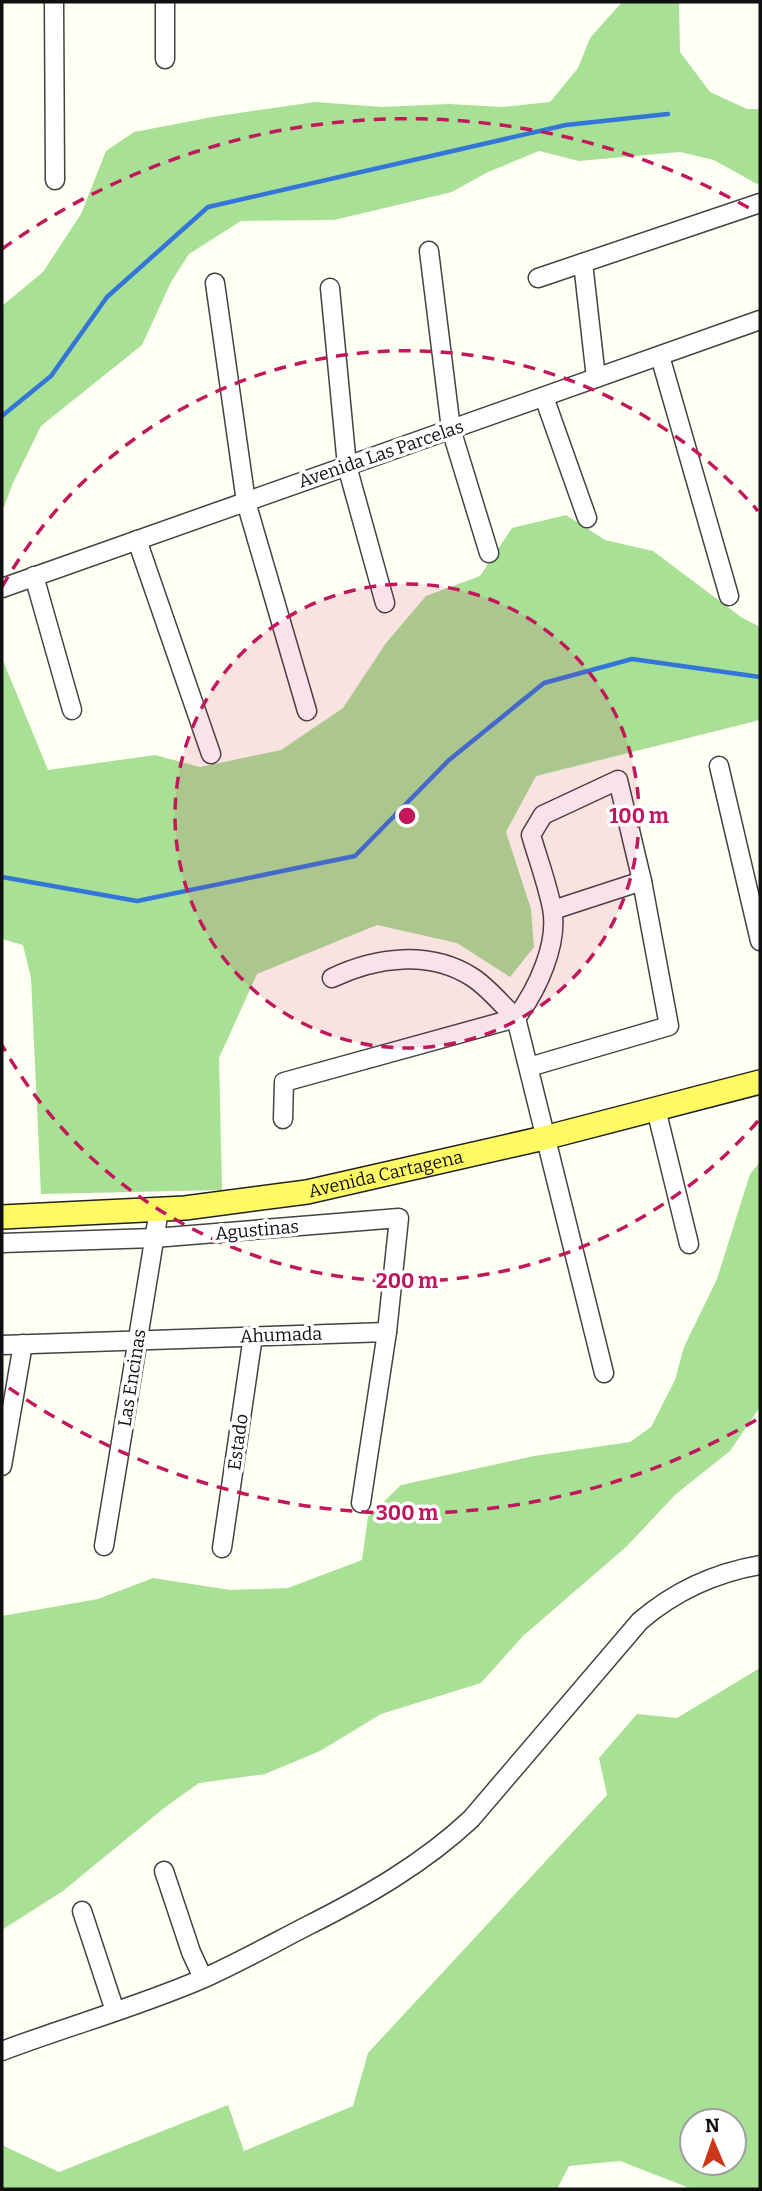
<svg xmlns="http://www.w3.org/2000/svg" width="762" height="2191" font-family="Bitter,serif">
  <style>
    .forest { fill: #a8e096; fill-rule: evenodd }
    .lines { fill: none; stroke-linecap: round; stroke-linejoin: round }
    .stream { stroke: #3375d9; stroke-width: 4.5 }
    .minor-casing { stroke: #434343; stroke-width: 21 }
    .major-casing { stroke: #212121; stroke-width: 26 }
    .minor { stroke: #fff; stroke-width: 18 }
    .major { stroke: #fff963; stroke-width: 23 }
    .ring { fill: none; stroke: #c2185b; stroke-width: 3.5; stroke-dasharray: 12 9 }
    .labels { text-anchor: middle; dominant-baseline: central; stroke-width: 7; stroke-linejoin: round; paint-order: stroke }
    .street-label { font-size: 18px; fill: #101010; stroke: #fff }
    .centre { fill: #c2185b; stroke: #fff; stroke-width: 3.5 }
    .ring-label { font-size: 21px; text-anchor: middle; font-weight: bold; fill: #c2185b; stroke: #fff; stroke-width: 7; stroke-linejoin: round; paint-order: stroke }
  </style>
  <rect width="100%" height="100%" fill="#fffff3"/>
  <!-- forest -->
  <g class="forest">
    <polygon points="622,2 679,2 680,52 710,92 747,109 760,109 760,183 757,184 714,160 680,152 579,161 539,151 486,173 452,192 334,220 241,221 189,254 171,282 142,345 41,426 13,483 2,512 2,306 43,272 81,214 106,151 134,132 218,116 315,102 382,107 449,104 502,107 550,102 578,68 590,38"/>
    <polygon points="566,515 605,540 653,551 741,617 760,627 760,720 536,776 506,832 531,909 534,947 510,977 457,943 377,925 257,974 219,1058 222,1190 41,1194 31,978 23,945 2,939 2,658 48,770 155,755 200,767 281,750 343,708 386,643 426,596 480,576 512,528"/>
    <polygon points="760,1162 760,1407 730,1451 676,1494 626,1547 523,1636 481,1683 381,1714 320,1751 265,1774 199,1783 164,1808 63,1891 2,1930 2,1616 98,1599 153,1578 230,1590 288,1588 362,1560 368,1517 401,1485 534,1456 630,1442 651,1427 675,1380 684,1347 717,1279 750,1174"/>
    <path d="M760,1668V2189H692L620,2161L569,2166L557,2189H2V2145L59,2172L228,2105L244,2151L353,2106L368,2053L607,1795L599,1758L637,1714L677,1718ZM692,2121H734V2163H692Z"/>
  </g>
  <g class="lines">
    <!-- stream -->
    <g class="stream">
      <polyline points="2,416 51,376 107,297 208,207 566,125 668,114"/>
      <polyline points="2,877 137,901 355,856 449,760 544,683 632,659 760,677"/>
    </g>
    <!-- minor casing -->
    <g class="minor-casing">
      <g id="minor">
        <polyline points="54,2 55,180"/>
        <polyline points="165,59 165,2"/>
        <polyline points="429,251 451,429 489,553"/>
        <polyline points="583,263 596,378"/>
        <polyline points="538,278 760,203"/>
        <polyline points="215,283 246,502 307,711"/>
        <polyline points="330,288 347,466 385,603"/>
        <polyline points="660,356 729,596"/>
        <polyline points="544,397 587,518"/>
        <polyline points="137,540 211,754"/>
        <polyline points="34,576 72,710"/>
        <polyline points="2,588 760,320"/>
        <polyline points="719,766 760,941"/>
        <polyline points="553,910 642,881"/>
        <path d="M332,978C376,957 429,950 472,977C488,987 502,1005 516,1018"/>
        <path d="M529,1067L669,1026L642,881L618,780L543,815L531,835C538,859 547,883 552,908C559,944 537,990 516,1018L604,1373"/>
        <polyline points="656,1109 689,1244"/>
        <polyline points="283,1119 284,1082 516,1018"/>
        <polyline points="2,1243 154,1238 399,1218 387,1332"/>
        <polyline points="2,1345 387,1332 361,1503"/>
        <polyline points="2,1466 23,1344"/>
        <polyline points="104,1546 159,1210"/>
        <polyline points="222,1548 253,1336"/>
        <polyline points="164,1871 191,1952 203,1978"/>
        <polyline points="82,1911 115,2011"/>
        <path d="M2,2051C68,2026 137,2007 202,1979C238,1963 272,1944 307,1926C365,1897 423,1864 471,1819L640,1621C675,1591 714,1573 760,1565"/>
      </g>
    </g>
    <!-- major casing -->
    <g class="major-casing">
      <g id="major">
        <path id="s1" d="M2,1217L185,1208L307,1192L544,1138L760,1082"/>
      </g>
    </g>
    <!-- minor -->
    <use href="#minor" class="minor"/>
    <!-- major -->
    <use href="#major" class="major"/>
  </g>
  <!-- distance rings -->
  <circle cx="407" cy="816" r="232" fill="#c2185b" fill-opacity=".12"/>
  <g class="ring">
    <circle cx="407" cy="816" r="232"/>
    <path d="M758 1121A465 465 0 0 1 2 1045M2 587A465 465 0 0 1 758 511"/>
    <path d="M756 1420A697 697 0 0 1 2 1383M2 249A697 697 0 0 1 756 212"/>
  </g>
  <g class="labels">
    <!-- street labels -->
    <g class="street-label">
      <text transform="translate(381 454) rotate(-19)">Avenida Las Parcelas</text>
      <text stroke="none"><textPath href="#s1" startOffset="387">Avenida Cartagena</textPath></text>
      <text transform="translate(257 1230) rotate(-5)">Agustinas</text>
      <text transform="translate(281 1335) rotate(-2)">Ahumada</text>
      <text transform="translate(132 1378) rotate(-81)">Las Encinas</text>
      <text transform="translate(238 1442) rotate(-82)">Estado</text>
    </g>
  </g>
  <circle cx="407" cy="816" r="10" class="centre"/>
  <g class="ring-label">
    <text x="639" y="823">100 m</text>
    <text x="407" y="1288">200 m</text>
    <text x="407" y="1520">300 m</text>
  </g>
  <!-- border -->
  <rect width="762" height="2191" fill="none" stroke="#101010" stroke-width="7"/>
  <!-- north arrow -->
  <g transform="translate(713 2142) rotate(358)"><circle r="33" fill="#ffffff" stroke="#9f9f9f" stroke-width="2"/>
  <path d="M0-5L12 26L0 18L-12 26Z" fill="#ce361a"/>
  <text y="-10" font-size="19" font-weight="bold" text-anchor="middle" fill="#101010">N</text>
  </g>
</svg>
